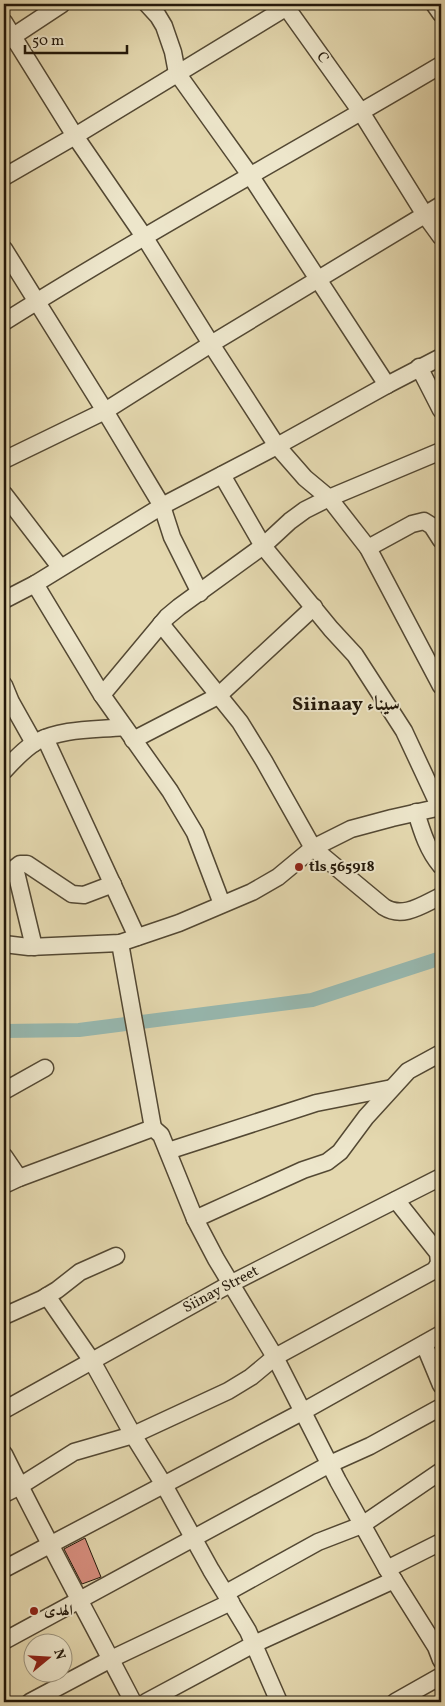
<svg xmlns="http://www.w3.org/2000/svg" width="445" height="1706" font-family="Vollkorn,Amiri,serif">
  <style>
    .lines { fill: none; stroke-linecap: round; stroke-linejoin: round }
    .canal { stroke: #97b9b1; stroke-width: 14 }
    .building { fill: #d98f80; stroke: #23180a }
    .minor-casing { stroke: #534833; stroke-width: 19 }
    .minor { stroke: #ede6cb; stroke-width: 16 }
    .poi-dot { fill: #8f2418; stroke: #ede6cb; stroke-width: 2 }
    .labels { text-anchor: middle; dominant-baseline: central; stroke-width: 4; stroke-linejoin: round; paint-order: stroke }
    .street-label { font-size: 15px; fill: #23180a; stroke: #ede6cb }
    .poi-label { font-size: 15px; font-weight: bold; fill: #23180a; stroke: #ede6cb; text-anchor: start }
    .district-label { font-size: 20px; font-weight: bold; fill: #23180a; stroke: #ede6cb }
  </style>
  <rect width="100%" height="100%" fill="#e4d8af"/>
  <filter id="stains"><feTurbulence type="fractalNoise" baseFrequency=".004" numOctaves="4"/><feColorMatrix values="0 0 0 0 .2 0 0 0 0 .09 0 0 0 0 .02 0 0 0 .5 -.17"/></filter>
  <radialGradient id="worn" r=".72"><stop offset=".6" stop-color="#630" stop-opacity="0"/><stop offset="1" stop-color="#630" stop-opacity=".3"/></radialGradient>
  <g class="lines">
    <!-- canal -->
    <polyline class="canal" points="4,1031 79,1030 312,1000 441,958"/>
  </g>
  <!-- building -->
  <polygon class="building" points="85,1538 101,1577 82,1584 64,1549"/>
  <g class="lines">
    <!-- minor casing -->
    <g class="minor-casing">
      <g id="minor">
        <polyline points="147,4 158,16 164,26 173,52 177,73 250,175 387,385"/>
        <polyline points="284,4 361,112 425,215 441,237"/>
        <polyline points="434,4 441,14"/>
        <polyline points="4,22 75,136 145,238 211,344 277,446 305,478 329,498 368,548 441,686"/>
        <polyline points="6,41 62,4"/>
        <polyline points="4,177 75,136 292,4"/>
        <polyline points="4,249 105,411 162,506 172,537 200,593"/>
        <path d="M4,322C147,232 296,151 441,65"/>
        <polyline points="419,367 441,410"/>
        <polyline points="4,460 105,411 211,344 441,205"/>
        <polyline points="222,475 263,546 331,629 355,655 404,731 440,808"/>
        <polyline points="4,494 60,567"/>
        <polyline points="368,548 412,524 424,521 432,526 441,540"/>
        <polyline points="35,584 102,695 170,791 195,833 222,904"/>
        <polyline points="4,600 35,584 162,506 277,446 387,385 441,357"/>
        <path d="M161,624L240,722L264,761L313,848L384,907C403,919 422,905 441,896"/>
        <polyline points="4,685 11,702 34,743"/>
        <polyline points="102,695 167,617 179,607 263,546 290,521 305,510 329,498 441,451"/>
        <polyline points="45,738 137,937"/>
        <polyline points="133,740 218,696 314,607"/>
        <path d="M4,771C13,761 24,749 36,742C62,728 96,730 124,727"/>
        <path d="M416,812C422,832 428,851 441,866"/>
        <polyline points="120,943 153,1128"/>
        <polyline points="4,944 29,947 120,943 179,923 252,892 278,877 313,848 351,829 392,818 441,807"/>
        <polyline points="34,947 15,868 20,864 27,864 72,894 84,895 113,884"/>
        <polyline points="4,1091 45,1068"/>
        <polyline points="168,1151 316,1103 392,1088"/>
        <polyline points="4,1156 19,1178"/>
        <polyline points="4,1185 19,1178 153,1128 161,1135 195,1219 216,1259 275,1357 338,1481 387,1569 436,1647 441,1660"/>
        <polyline points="195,1219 303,1170 327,1162 340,1152 366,1117 408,1071 441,1053"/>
        <polyline points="47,1296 92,1361 133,1435 164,1485 211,1570 248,1631 279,1702"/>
        <polyline points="4,1316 42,1299 57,1290 80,1272 116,1256"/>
        <polyline points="424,1344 441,1385"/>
        <polyline points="4,1410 230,1284 441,1177"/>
        <path d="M4,1454C45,1537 90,1619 133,1702"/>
        <polyline points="4,1494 20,1486 74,1452 133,1435 228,1391 251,1377 275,1357 435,1270 439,1263 438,1253 396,1200"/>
        <polyline points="4,1569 302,1412 441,1334"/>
        <polyline points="387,1569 441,1542"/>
        <polyline points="226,1593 318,1542 362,1525 441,1471"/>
        <polyline points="4,1641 330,1464 370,1446 441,1407"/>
        <polyline points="30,1702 111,1659 231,1602"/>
        <polyline points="146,1702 254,1644 394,1580"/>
        <polyline points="395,1702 441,1676"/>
      </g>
    </g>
    <!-- minor -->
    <use href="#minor" class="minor"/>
  </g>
  <!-- markers -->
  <g class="poi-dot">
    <circle cx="299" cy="867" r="5"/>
    <circle cx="34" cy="1611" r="5"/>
  </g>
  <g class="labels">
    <!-- street labels -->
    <g class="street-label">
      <text transform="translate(322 58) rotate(54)">C</text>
      <text transform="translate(221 1290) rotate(-28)">Siinay Street</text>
    </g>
    <!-- poi labels -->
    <g class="poi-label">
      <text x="309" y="867">tls 565918</text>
      <text x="44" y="1611">الهدى</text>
    </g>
    <!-- district labels -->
    <g class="district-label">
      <text x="346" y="705">Siinaay سيناء</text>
    </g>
  </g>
  <!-- margin -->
  <rect width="445" height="1706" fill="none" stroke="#e4d8af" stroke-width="20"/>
  <rect x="5" y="5" width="435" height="1696" fill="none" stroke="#23180a" stroke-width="2.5"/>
  <rect x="10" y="10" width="425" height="1686" fill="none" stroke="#23180a"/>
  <!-- north arrow -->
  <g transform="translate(48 1658) rotate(72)"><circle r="24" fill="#ede6cb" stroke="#9c947e"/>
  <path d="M0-4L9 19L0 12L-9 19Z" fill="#8f2418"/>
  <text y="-8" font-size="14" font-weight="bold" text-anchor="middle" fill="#23180a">N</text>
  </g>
  <!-- scale -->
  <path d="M25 45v8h102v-8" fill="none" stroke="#23180a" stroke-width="2.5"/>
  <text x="32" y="45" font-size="15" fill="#23180a" stroke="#ede6cb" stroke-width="4" paint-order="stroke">50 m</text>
  <rect width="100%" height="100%" filter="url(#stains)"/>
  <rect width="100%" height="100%" fill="url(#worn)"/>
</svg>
